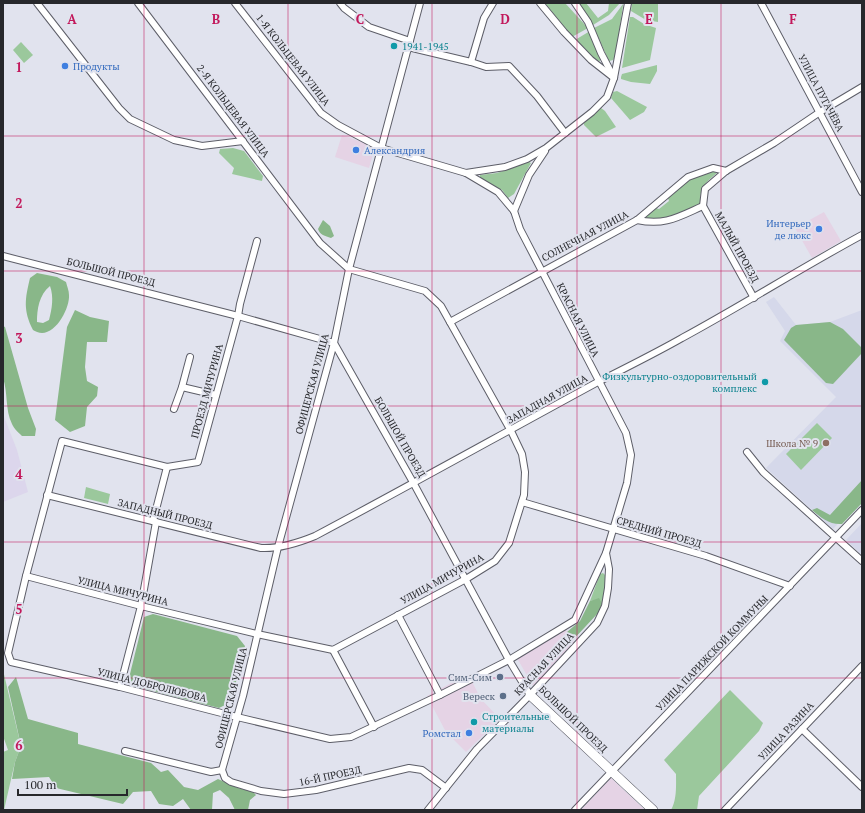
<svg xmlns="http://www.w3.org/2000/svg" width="865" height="813" font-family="'PT Serif',serif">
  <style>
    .commercial { fill: #e5d3e5 }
    .industrial { fill: #dcd6ec }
    .built { fill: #d5d8ea }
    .green { fill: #9bc89c }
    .forest { fill: #89b789; fill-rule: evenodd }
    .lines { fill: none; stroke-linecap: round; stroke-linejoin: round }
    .street-casing { stroke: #5d5e68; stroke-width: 8 }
    .secondary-casing { stroke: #5d5e68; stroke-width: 10 }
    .street { stroke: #fff; stroke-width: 6 }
    .secondary { stroke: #fff; stroke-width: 9 }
    .grid { fill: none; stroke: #c2185b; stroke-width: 1; stroke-opacity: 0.55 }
    .culture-dot { fill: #0f9aa8; stroke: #e1e3ee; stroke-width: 1.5 }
    .shop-dot { fill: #3f7fe0; stroke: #e1e3ee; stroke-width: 1.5 }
    .education-dot { fill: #8d6e63; stroke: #e1e3ee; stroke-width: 1.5 }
    .service-dot { fill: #5c6f8a; stroke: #e1e3ee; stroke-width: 1.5 }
    .labels { text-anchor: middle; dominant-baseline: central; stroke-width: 4; stroke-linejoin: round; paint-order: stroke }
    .culture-label { font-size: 10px; fill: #0d838f; stroke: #e1e3ee; text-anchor: start }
    .street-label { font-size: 10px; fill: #27282c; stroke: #e1e3ee }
    .shop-label { font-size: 10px; fill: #366cbe; stroke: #e1e3ee; text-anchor: start }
    .education-label { font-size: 10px; fill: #785e54; stroke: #e1e3ee; text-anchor: end }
    .service-label { font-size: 10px; fill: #4e5e75; stroke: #e1e3ee; text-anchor: end }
    .grid-label { font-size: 13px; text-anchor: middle; font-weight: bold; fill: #c2185b; stroke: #e1e3ee; stroke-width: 4; stroke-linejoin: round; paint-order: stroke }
  </style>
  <rect width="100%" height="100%" fill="#e1e3ee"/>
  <!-- commercial -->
  <g class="commercial">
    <polygon points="342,135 375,147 369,168 335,157"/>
    <polygon points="824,212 841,241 812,258 795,228"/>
    <polygon points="565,628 575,644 533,686 517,658"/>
    <polygon points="468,674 481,699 500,719 466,752 446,732 427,696"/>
    <polygon points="611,778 645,810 581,810"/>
  </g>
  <!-- industrial -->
  <polygon class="industrial" points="3,414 17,450 28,492 3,502"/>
  <!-- built -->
  <g class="built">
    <polygon points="774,297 796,325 830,322 862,310 862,498 833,529 766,468 836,397 780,341 785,331 766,302"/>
    <polygon points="862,523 862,555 846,540"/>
  </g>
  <!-- green -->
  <g class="green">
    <polygon points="545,3 565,3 588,28 572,37"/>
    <polygon points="578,3 586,3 598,18 608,11 609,3 620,3 609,15 593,25"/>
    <polygon points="632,3 658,3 658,22 646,20 631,11"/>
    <polygon points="623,4 623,5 616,55 613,60 609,61 594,28 612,19"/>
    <polygon points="630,17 633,17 644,24 656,28 650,60 622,68"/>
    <path d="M590,31L601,58L600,61C591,61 581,46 575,40Z"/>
    <polygon points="21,42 33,55 24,63 13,50"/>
    <polygon points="657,65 657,71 650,84 631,82 621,79 621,77 622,74"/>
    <polygon points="617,91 647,107 644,112 630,120 611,98 613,92"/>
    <polygon points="601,108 605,111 616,127 596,137 584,125 584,123"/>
    <polygon points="233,148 244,151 263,176 262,181 232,174 234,168 219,153 220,149"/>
    <polygon points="529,162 531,163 514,194 508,198 502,190 480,178 480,175 497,173"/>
    <path d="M712,171L717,173C704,184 700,187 700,204C686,210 657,226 644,217L656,208L659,209L669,201L668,198L688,180Z"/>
    <polygon points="817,423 832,438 801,470 786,454"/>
    <polygon points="86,487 110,494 108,504 84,498"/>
    <polygon points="603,573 605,575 605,588 602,603 599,599 590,601 600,574"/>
    <polygon points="3,670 21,746 15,762 4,810 3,810 3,752 8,750 3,736"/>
    <path d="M730,690L763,723L759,731L699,796L697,810H671C677,799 676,786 676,774L664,760Z"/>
  </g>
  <!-- forest -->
  <g class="forest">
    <path d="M323,220L330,226L334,236L331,238C325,236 320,235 318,229Z"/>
    <path d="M37,273L57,277L66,282C67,286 69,291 69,295C70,307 57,333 42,333C39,333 35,331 33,330C23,310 25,299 30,278ZM50,286C54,297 52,309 49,320L43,323L37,322C37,309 39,295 50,286Z"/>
    <polygon points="75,310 90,317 109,321 107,342 87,342 85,367 87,381 98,387 97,396 87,407 85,426 70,432 55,420 67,327"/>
    <polygon points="830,322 843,329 862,348 862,353 833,384 826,383 784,340 791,328 796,325"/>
    <path d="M3,326L5,327L28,408L36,429L35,436H22C19,433 14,429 12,424C5,410 8,392 3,378Z"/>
    <path d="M862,480V503L842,524C830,525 821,518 812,510L817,508L830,515Z"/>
    <polygon points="599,598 602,603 599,612 572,641 567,632 580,621 590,601"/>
    <polygon points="153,614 237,636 245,646 231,702 219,708 134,686 129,678 144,617"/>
    <polygon points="16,677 28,719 78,733 78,744 151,763 161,772 168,770 184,787 198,790 218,779 238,788 253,792 256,795 250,800 248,810 235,810 229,798 220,790 213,793 212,810 191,810 183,799 173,806 159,804 151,791 133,792 123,804 56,788 49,777 12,779 15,762 21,746 8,687"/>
  </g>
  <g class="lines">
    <!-- street casing -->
    <g class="street-casing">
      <g id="street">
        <polyline points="37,3 119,108 130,119 174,140 202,146 243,141"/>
        <polyline points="235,3 321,113 338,125 381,148 466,173 498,192 514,211 520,229 626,433 631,455 627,483 606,553 609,569 608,588 605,606 597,623 530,695 477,749 428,810"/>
        <polyline points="340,3 344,8 369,27 410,41"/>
        <polyline points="540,3 564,32 591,60 614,78"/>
        <polyline points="575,3 588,22 601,53 613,76"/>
        <polyline points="761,3 862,192"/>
        <polyline points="408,47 471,62 486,67 509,66 537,96 565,133"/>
        <polyline points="471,62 484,18 493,3"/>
        <polyline points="466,173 505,167 527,159 546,148 592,112 607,97 614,78 628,3"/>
        <polyline points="703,206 705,189 726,171 774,143 820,112 862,87"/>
        <polyline points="703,206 754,298"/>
        <polyline points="514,211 529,175 545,151"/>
        <path d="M637,220C665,226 678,217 703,206"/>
        <polyline points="257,241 240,304 238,316 198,462 167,467 62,441 26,576 8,653 11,662 120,687 237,717 330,739 351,737 440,695 509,660 575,620 606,553"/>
        <polyline points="3,256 238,316 334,343 414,484 509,660 530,695"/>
        <polyline points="450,322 637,220 688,177 713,168 726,171"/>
        <polyline points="190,357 182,387 216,395"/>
        <polyline points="174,409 182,387"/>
        <polyline points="747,452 763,472 862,561"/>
        <path d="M47,495L261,548C280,549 298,543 315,536C409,486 502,434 596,383C625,368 654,354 682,338C743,305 801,268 862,235"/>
        <polyline points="522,502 706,556 790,586"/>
        <polyline points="153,521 167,467"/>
        <polyline points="26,576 141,606 257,634 333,650 466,579 495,561 509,543 524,495 525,472 522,454 511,431 441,306 425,291 349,269 320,243 138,3"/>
        <polyline points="398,615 440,695"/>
        <polyline points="333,650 374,727"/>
        <polyline points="120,687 141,606 156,522"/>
        <polyline points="802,729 862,787"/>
        <polyline points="125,751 211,772 222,770"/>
        <polyline points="222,770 243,696 278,547 334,343 349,269 420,3"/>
        <polyline points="222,770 225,778 231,782 261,791 284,794 316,790 409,768 422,770 446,788"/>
        <polyline points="575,810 862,510"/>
        <polyline points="725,810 862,666"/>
      </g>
    </g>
    <!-- secondary casing -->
    <g class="secondary-casing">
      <polyline id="secondary" points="530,695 653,810"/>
    </g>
    <!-- street -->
    <use href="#street" class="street"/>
    <!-- secondary -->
    <use href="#secondary" class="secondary"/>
  </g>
  <!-- grid -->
  <path class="grid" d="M144,3V810M288,3V810M432,3V810M577,3V810M721,3V810M3,136H862M3,271H862M3,406H862M3,542H862M3,678H862"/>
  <!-- markers -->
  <g class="culture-dot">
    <circle cx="394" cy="46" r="4"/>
    <circle cx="765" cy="382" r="4"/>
    <circle cx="474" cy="722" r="4"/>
  </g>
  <g class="shop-dot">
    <circle cx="65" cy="66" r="4"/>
    <circle cx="356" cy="150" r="4"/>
    <circle cx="819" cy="229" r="4"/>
    <circle cx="469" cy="733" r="4"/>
  </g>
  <circle class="education-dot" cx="826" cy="443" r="4"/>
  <g class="service-dot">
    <circle cx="500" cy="677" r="4"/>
    <circle cx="503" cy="696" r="4"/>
  </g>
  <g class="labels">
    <!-- culture labels -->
    <g class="culture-label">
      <text x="402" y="46">1941-1945</text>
      <text x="757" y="376" text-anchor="end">Физкультурно-оздоровительный<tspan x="757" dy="12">комплекс</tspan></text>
      <text x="482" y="716">Строительные<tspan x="482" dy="12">материалы</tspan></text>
    </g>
    <!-- street labels -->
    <g class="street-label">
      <text transform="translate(293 60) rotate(52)">1-Я КОЛЬЦЕВАЯ УЛИЦА</text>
      <text transform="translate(821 93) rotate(62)">УЛИЦА ПУГАЧЁВА</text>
      <text transform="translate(233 111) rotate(53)">2-Я КОЛЬЦЕВАЯ УЛИЦА</text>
      <text transform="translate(585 236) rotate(-28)">СОЛНЕЧНАЯ УЛИЦА</text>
      <text transform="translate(737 247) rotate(61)">МАЛЫЙ ПРОЕЗД</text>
      <text transform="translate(111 272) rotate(14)">БОЛЬШОЙ ПРОЕЗД</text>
      <text transform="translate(578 320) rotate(63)">КРАСНАЯ УЛИЦА</text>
      <text transform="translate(312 384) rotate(-75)">ОФИЦЕРСКАЯ УЛИЦА</text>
      <text transform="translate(207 391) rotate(-75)">ПРОЕЗД МИЧУРИНА</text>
      <text transform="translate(547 399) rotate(-29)">ЗАПАДНАЯ УЛИЦА</text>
      <text transform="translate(400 437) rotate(60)">БОЛЬШОЙ ПРОЕЗД</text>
      <text transform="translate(165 514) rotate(14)">ЗАПАДНЫЙ ПРОЕЗД</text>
      <text transform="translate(659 532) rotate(16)">СРЕДНИЙ ПРОЕЗД</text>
      <text transform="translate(442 579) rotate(-29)">УЛИЦА МИЧУРИНА</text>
      <text transform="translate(123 591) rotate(14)">УЛИЦА МИЧУРИНА</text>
      <text transform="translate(712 653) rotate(-46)">УЛИЦА ПАРИЖСКОЙ КОММУНЫ</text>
      <text transform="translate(544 664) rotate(-47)">КРАСНАЯ УЛИЦА</text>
      <text transform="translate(152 685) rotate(14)">УЛИЦА ДОБРОЛЮБОВА</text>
      <text transform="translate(231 698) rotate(-76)">ОФИЦЕРСКАЯ УЛИЦА</text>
      <text transform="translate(573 719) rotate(44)">БОЛЬШОЙ ПРОЕЗД</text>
      <text transform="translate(786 731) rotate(-47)">УЛИЦА РАЗИНА</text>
      <text transform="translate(330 776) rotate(-12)">16-Й ПРОЕЗД</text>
    </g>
    <!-- shop labels -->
    <g class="shop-label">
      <text x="73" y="66">Продукты</text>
      <text x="364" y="150">Александрия</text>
      <text x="811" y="223" text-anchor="end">Интерьер<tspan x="811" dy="12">де люкс</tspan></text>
      <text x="461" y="733" text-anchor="end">Ромстал</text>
    </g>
    <!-- education labels -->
    <g class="education-label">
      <text x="818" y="443">Школа № 9</text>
    </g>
    <!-- service labels -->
    <g class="service-label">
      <text x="492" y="677">Сим-Сим</text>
      <text x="495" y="696">Вереск</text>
    </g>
  </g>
  <g class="grid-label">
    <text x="72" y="24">A</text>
    <text x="216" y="24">B</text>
    <text x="360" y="24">C</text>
    <text x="505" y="24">D</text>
    <text x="649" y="24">E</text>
    <text x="793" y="24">F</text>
    <text x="19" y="72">1</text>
    <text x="19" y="208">2</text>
    <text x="19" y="343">3</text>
    <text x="19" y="479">4</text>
    <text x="19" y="614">5</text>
    <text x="19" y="750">6</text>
  </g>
  <!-- border -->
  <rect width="865" height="813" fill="none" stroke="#27282c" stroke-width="8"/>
  <!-- scale -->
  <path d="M18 789v6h109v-6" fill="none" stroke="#27282c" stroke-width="2"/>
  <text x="24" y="789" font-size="12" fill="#27282c" stroke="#e1e3ee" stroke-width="3" paint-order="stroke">100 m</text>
</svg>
